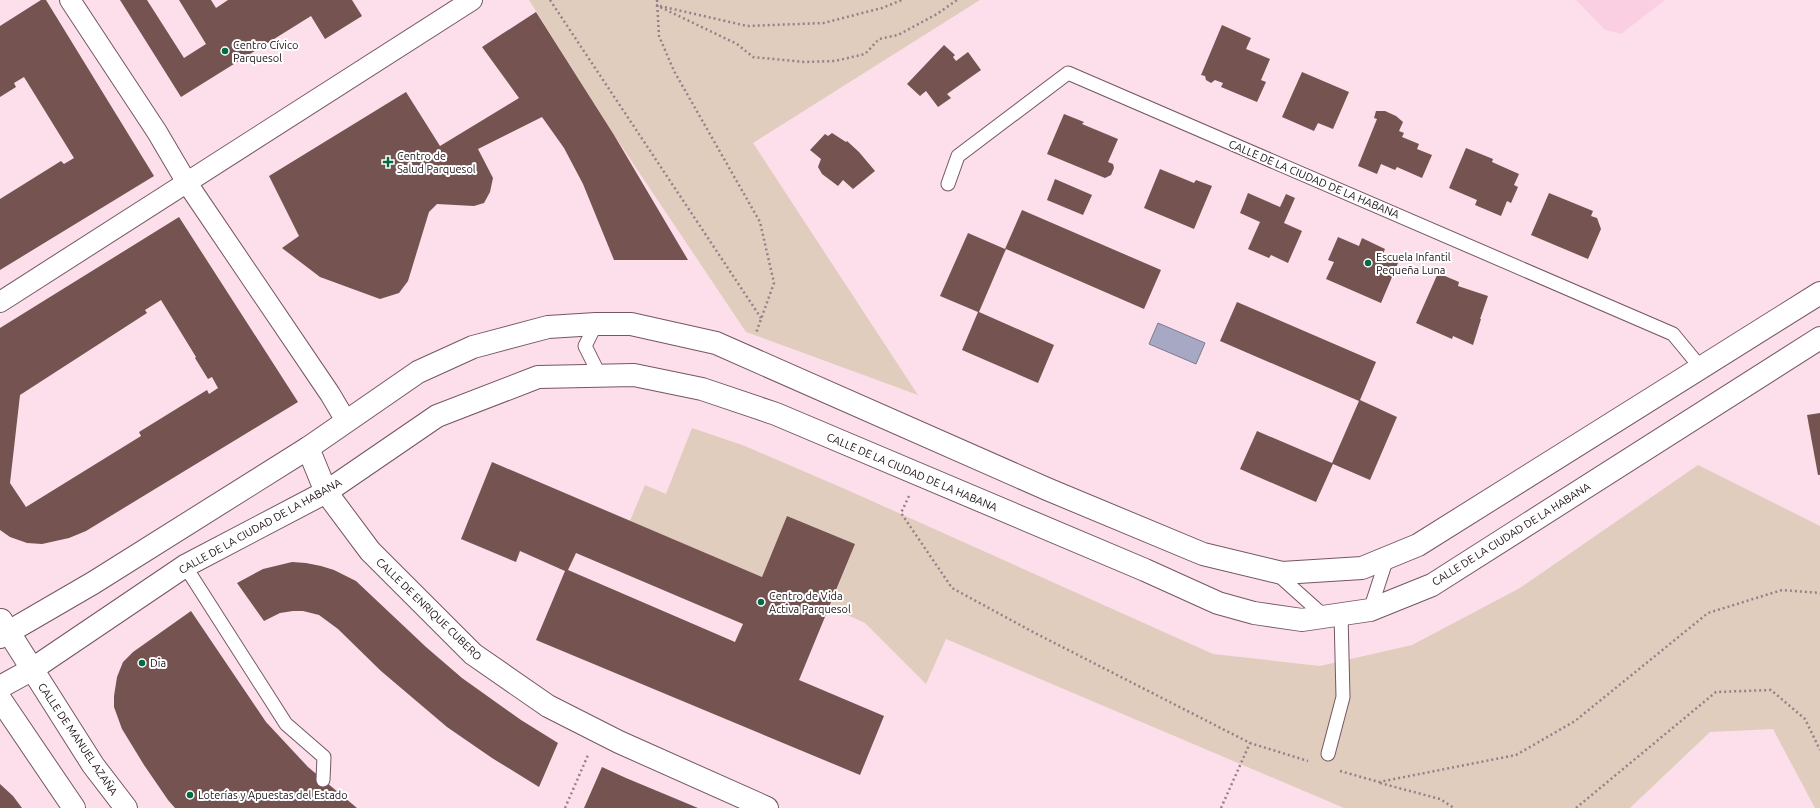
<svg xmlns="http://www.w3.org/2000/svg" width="1820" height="808" font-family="Ubuntu,sans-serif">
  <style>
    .built { fill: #fbcfe2 }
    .green { fill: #e1cdbe }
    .water { fill: #a7a8c4; stroke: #7e7b90 }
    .building { fill: #745350; fill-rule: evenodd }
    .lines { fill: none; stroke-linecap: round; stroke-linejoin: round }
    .service-casing { stroke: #755663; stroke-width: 15 }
    .pedestrian-casing { stroke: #755663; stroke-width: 22 }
    .minor-casing { stroke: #755663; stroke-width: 24 }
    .tertiary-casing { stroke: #755663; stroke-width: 24 }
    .path { stroke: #958089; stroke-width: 2.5; stroke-dasharray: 2 3; stroke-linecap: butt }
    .service { stroke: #fff; stroke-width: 13 }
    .pedestrian { stroke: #fff; stroke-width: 20 }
    .minor { stroke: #fff; stroke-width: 22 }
    .tertiary { stroke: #fff; stroke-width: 22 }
    .poi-dot { fill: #006c43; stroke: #fff; stroke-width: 1.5 }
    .labels { text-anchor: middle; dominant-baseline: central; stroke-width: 4; stroke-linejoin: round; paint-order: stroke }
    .poi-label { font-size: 11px; fill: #1f1318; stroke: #fff; text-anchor: start }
    .street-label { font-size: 11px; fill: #1f1318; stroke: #fff }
  </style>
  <rect width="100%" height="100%" fill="#fcdfeb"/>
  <!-- built -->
  <polygon class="built" points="1576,0 1665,0 1621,34 1605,30"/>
  <!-- green -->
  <g class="green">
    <polygon points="529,0 980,0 753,143 918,395 746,332 614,135"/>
    <polygon points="692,428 745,446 854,493 1213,654 1320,666 1412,645 1520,588 1698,465 1820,526 1820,808 1815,808 1773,729 1710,732 1630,808 1344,808 946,639 926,684 865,623 830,607 855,544 787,516 762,577 630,521 645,485 666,494"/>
  </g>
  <!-- water -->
  <polygon class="water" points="1158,323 1205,343 1196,364 1149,344"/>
  <!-- building -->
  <g class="building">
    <polygon points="41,0 46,0 154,176 0,270 0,199 61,161 64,164 74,158 24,77 14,83 16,87 0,97 0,26"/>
    <polygon points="120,0 147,0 184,58 206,44 179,0 211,0 216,8 228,0 352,0 362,16 325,39 311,16 181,97"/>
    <polygon points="536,12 614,135 688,260 614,260 583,184 564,148 542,117 478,149 493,178 490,192 484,203 474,206 437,204 429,212 408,281 399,293 380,299 320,277 282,248 299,236 269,176 406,92 440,146 519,98 482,47"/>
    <polygon points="1222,25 1251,38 1246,49 1270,59 1261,80 1266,82 1257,102 1221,87 1223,83 1215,80 1211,83 1206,80 1205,76 1201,75"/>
    <polygon points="944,45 955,55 953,57 956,61 968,52 981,70 947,94 951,98 938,107 926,91 920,96 907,84"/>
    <polygon points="1302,72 1349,92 1333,129 1318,123 1314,131 1282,117"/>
    <polygon points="1376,111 1385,111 1396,116 1403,122 1399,131 1404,133 1402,137 1419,144 1417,149 1432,155 1422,178 1397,167 1395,170 1381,164 1377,174 1358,166 1377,119 1374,118"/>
    <polygon points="1064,114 1084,122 1082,124 1118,139 1108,162 1113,164 1114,168 1111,175 1105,178 1047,154"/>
    <polygon points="832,133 846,142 847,141 859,152 875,171 853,189 843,180 838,186 822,174 818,167 821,159 810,150 825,134 828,136"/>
    <polygon points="1466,148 1493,159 1492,162 1519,174 1514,185 1518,187 1511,203 1507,201 1501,216 1475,205 1477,200 1449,188"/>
    <polygon points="1160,169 1194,183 1196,180 1212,186 1194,229 1144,208"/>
    <polygon points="1055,179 1092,195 1083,215 1047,200"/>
    <polygon points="1248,193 1280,207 1286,194 1295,198 1284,223 1302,231 1288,263 1271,255 1269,258 1248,249 1260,222 1240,213"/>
    <polygon points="1549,193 1593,211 1591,216 1597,218 1601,229 1588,259 1531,235"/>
    <polygon points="1022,210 1161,270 1144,309 1006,249 979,312 1054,345 1038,383 962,350 978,312 940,296 968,233 1005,249"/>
    <path d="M179,217L298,402L86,531L69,538L42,544L27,543L10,537L0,530V328ZM161,300L196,357L195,358L208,379L212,377L218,388L209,394L207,390L139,432L141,436L26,507L10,483L20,395L147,313L145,310Z"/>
    <polygon points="1338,237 1359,246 1362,238 1385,249 1382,256 1398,263 1381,303 1326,279 1334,262 1328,260"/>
    <polygon points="1438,273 1459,282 1458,286 1488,296 1480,319 1481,319 1473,345 1453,336 1452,339 1416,323"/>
    <polygon points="1237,302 1376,362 1360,400 1397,417 1370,480 1333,464 1316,502 1240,469 1257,431 1332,463 1359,401 1220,341"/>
    <polygon points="1820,413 1820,475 1818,475 1807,415"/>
    <path d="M492,462L762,577L787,516L855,544L799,680L884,716L860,775L536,640L565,571L520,551L516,562L461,539ZM576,553L743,624L735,642L568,570Z"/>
    <polygon points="292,562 306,563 321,566 334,570 356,581 426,647 462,678 521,720 558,743 539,787 492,758 447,727 381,671 338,629 319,615 303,611 293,611 280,613 264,621 237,583 263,569"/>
    <polygon points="191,611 266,722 308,767 357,808 175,808 168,800 144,765 122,729 114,707 114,696 117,677 123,662 133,652"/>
    <polygon points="602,767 626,778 698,808 584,808"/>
    <polygon points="0,784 13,796 22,808 0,808"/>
  </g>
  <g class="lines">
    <!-- service casing -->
    <g class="service-casing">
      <g id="service">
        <polyline points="948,184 958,156 1068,73 1673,334 1701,368"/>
        <polyline points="596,324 585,346 600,376"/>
        <polyline points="185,566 286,724 324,757 323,780"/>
        <polyline points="1275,572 1324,616"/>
        <polyline points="1370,610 1387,558"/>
        <polyline points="1328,754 1343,697 1341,614"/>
      </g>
    </g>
    <!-- pedestrian casing -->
    <g class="pedestrian-casing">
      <g id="pedestrian">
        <polyline points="70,0 157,132 187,183 330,394 346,421"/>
        <polyline points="0,302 472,0"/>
      </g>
    </g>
    <!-- minor casing -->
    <g class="minor-casing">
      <polyline id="minor" points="308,448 326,492 370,551 473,654 548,706 619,742 767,808"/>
    </g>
    <!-- tertiary casing -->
    <g class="tertiary-casing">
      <g id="tertiary">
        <polyline points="1,620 93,765 126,808"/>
        <polyline points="0,637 93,583 308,448 418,372 473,347 548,327 596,324 631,324 716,343 1047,489 1203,554 1282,573 1362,568 1418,545 1820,293"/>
        <polyline points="0,687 31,670 185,566 326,492 437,416 538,377 634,375 702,389 776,414 1145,570 1218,603 1254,613 1302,620 1370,610 1432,585 1820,338"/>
        <polyline points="0,699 74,808"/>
      </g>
    </g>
    <!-- path -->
    <g class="path">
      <polyline points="550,0 761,318"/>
      <polyline points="657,0 659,36 674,71 760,222 774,283 756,333"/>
      <polyline points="656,5 737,44 753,57 804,62 835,61 865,54 879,39 898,35 937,14 957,0"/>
      <polyline points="660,6 747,26 824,23 882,8 902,0"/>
      <polyline points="909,496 901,513 952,588 1033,632 1250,743 1308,761"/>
      <polyline points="1340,771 1379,782 1516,755 1575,721 1708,613 1782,590 1820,593"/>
      <polyline points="1380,783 1440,799 1454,808"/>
      <polyline points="565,808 588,755"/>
      <polyline points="1221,808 1250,743"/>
      <polyline points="1576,808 1716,692 1771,690 1805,719 1820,750"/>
    </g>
    <!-- service -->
    <use href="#service" class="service"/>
    <!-- pedestrian -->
    <use href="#pedestrian" class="pedestrian"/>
    <!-- minor -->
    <use href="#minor" class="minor"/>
    <!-- tertiary -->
    <use href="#tertiary" class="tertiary"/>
  </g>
  <!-- markers -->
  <g class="poi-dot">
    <circle cx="225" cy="51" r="4"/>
    <path d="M386 156h4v4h4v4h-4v4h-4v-4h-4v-4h4z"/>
    <circle cx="1368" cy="263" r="4"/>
    <circle cx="761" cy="602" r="4"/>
    <circle cx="142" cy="663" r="4"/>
    <circle cx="190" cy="795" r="4"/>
  </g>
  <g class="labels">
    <!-- poi labels -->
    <g class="poi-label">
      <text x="233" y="45">Centro Cívico<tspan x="233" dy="13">Parquesol</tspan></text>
      <text x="397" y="156">Centro de<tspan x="397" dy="13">Salud Parquesol</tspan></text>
      <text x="1376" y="257">Escuela Infantil<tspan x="1376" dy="13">Pequeña Luna</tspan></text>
      <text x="769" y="596">Centro de Vida<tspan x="769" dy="13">Activa Parquesol</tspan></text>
      <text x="150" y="663">Dia</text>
      <text x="198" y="795">Loterías y Apuestas del Estado</text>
    </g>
    <!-- street labels -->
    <g class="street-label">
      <text transform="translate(1314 179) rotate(23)">CALLE DE LA CIUDAD DE LA HABANA</text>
      <text transform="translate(912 472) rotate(23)">CALLE DE LA CIUDAD DE LA HABANA</text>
      <text transform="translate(260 526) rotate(-29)">CALLE DE LA CIUDAD DE LA HABANA</text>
      <text transform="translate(1511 534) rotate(-32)">CALLE DE LA CIUDAD DE LA HABANA</text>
      <text transform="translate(429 609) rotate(44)">CALLE DE ENRIQUE CUBERO</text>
      <text transform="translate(78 739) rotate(56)">CALLE DE MANUEL AZAÑA</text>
    </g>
  </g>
</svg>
